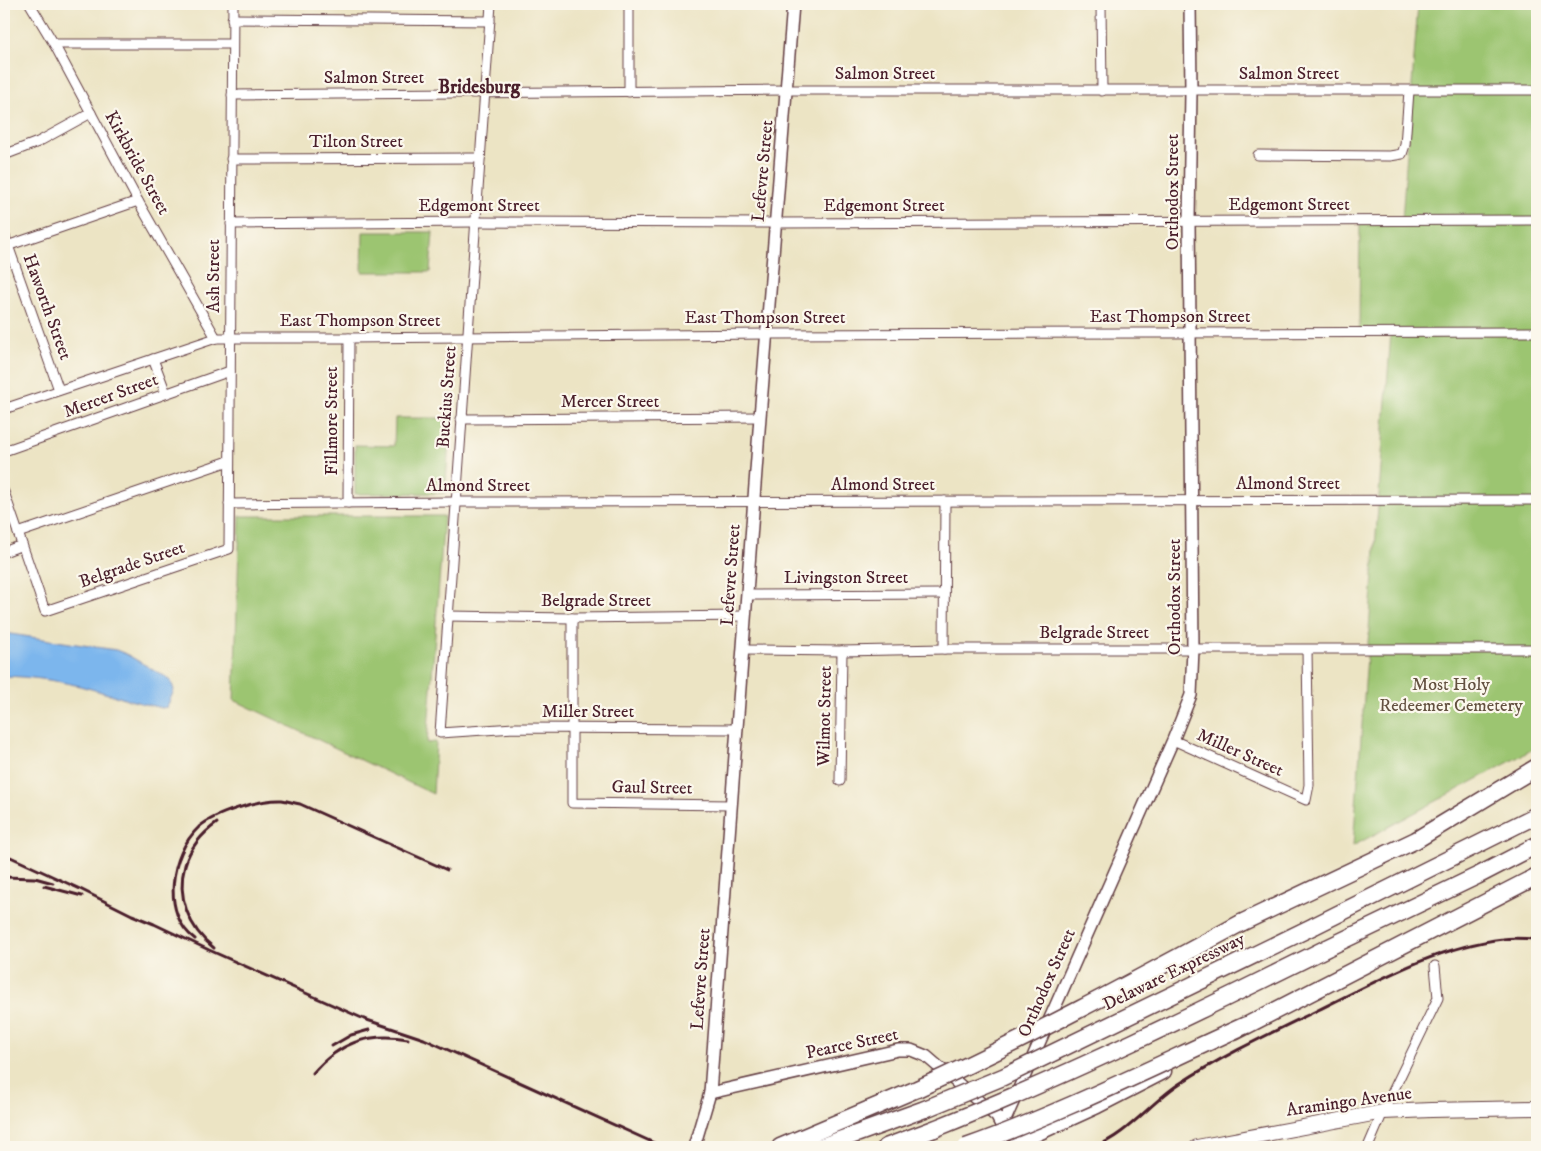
<svg xmlns="http://www.w3.org/2000/svg" width="1541" height="1151" font-family="'IM FELL DW Pica',serif">
  <style>
    .green { fill: #9cc571; stroke: #73724e }
    .water { fill: #7cb6ed; stroke: #636a8c }
    .lines { fill: none; stroke-linecap: round; stroke-linejoin: round }
    .minor-casing { stroke: #623d42; stroke-width: 11 }
    .tertiary-casing { stroke: #623d42; stroke-width: 14 }
    .primary-casing { stroke: #623d42; stroke-width: 16 }
    .motorway-casing { stroke: #623d42; stroke-width: 19 }
    .minor { stroke: #fff; stroke-width: 9 }
    .tertiary { stroke: #fff; stroke-width: 11 }
    .primary { stroke: #fff; stroke-width: 14 }
    .motorway { stroke: #fff; stroke-width: 16 }
    .rail { stroke: #4a1f2b; stroke-width: 3 }
    .motorway-bridge-casing { stroke: #623d42; stroke-width: 19; stroke-linecap: butt }
    .motorway-bridge { stroke: #fff; stroke-width: 16 }
    .labels { text-anchor: middle; dominant-baseline: central; stroke-width: 4.5; stroke-linejoin: round; paint-order: stroke }
    .street-label { font-size: 18px; fill: #4a1f2b; stroke: #fbf7ec }
    .park-label { font-size: 18px; fill: #635140; stroke: #fbf7ec }
    .neighbourhood-label { font-size: 19px; font-weight: bold; fill: #4a1f2b; stroke: #fbf7ec }
  </style>
  <rect width="100%" height="100%" fill="#fbf7ec"/>
  <filter id="ink" filterUnits="userSpaceOnUse"><feTurbulence type="fractalNoise" baseFrequency=".02" numOctaves="2"/><feDisplacementMap in="SourceGraphic" scale="10" xChannelSelector="R" yChannelSelector="G"/><feConvolveMatrix kernelMatrix="1 2 1 2 8 2 1 2 1" color-interpolation-filters="sRGB"/></filter>
  <filter id="wash" filterUnits="userSpaceOnUse"><feTurbulence type="fractalNoise" baseFrequency=".0096" numOctaves="4" result="noise"/><feDisplacementMap in="SourceGraphic" scale="20" xChannelSelector="R" yChannelSelector="G"/><feGaussianBlur stdDeviation="1.12" result="paint"/><feColorMatrix in="noise" values="0 0 0 0 0 0 0 0 0 0 0 0 0 0 0 0 0 1.4 0 .05"/><feComposite in="paint" operator="in"/></filter>
  <g filter="url(#wash)">
    <rect width="100%" height="100%" fill="#ece4c4"/>
    <!-- green -->
    <g class="green">
      <polygon points="1418,4 1537,4 1537,747 1353,846 1391,332 1359,332 1360,220 1402,220"/>
      <polygon points="363,232 433,232 430,272 362,272"/>
      <polygon points="395,418 451,418 445,493 355,494 355,445 394,446"/>
      <polygon points="240,516 444,516 427,743 436,742 433,794 234,700"/>
    </g>
    <!-- water -->
    <path class="water" d="M4,633L116,650L126,654L166,677L171,681L174,690L167,707L162,708C138,703 115,696 91,689C63,681 33,677 4,676Z"/>
  </g>
  <g filter="url(#ink)">
    <g class="lines">
      <!-- minor casing -->
      <g class="minor-casing">
        <g id="minor">
          <polyline points="30,4 54,44 138,201 216,338"/>
          <polyline points="491,4 440,733 514,728 736,729"/>
          <polyline points="629,4 629,92"/>
          <polyline points="1101,4 1102,91"/>
          <polyline points="232,19 490,21"/>
          <polyline points="54,44 232,44"/>
          <polyline points="232,95 787,90 1537,90"/>
          <polyline points="4,155 38,142 91,113"/>
          <polyline points="1258,155 1390,156 1402,154 1405,145 1409,91"/>
          <polyline points="231,159 480,158"/>
          <polyline points="231,224 476,222 776,223 1537,220"/>
          <polyline points="4,234 59,390"/>
          <polyline points="4,247 138,201"/>
          <polyline points="153,359 166,393"/>
          <polyline points="4,409 216,338 349,338 767,334 1537,332"/>
          <polyline points="461,419 760,417"/>
          <polyline points="4,451 230,371"/>
          <polyline points="4,492 45,611 229,549 233,4"/>
          <polyline points="348,503 349,338"/>
          <polyline points="229,504 455,502 1537,500"/>
          <polyline points="18,533 229,461"/>
          <polyline points="4,552 22,545"/>
          <polyline points="747,595 944,594"/>
          <polyline points="447,616 572,618 745,616"/>
          <polyline points="572,618 572,803 731,805"/>
          <polyline points="944,649 945,501"/>
          <polyline points="744,650 842,651 944,649 1534,649"/>
          <polyline points="1173,740 1306,800 1309,785 1307,650"/>
          <polyline points="840,781 842,651"/>
          <polyline points="1368,1147 1383,1112 1438,998 1435,966"/>
        </g>
      </g>
      <!-- tertiary casing -->
      <g class="tertiary-casing">
        <g id="tertiary">
          <polyline points="710,1093 898,1050 911,1050 926,1056 997,1117 1002,1127"/>
          <polyline points="694,1147 710,1093 760,417 793,4"/>
          <polyline points="991,1147 1002,1127 1173,740 1191,695 1193,649 1189,221 1191,91 1190,4"/>
        </g>
      </g>
      <!-- primary casing -->
      <g class="primary-casing">
        <polyline id="primary" points="1197,1147 1383,1112 1431,1110 1537,1108"/>
      </g>
      <!-- motorway casing -->
      <g class="motorway-casing">
        <g id="motorway">
          <polyline points="1241,923 1416,840 1537,767"/>
          <polyline points="1314,926 1537,815"/>
          <polyline points="1327,948 1477,876 1537,845"/>
          <polyline points="1234,1032 1537,876"/>
          <polyline points="780,1147 917,1089"/>
          <polyline points="820,1147 925,1109"/>
          <polyline points="886,1147 934,1129"/>
          <polyline points="1005,1147 1097,1105 1163,1071"/>
        </g>
      </g>
      <!-- minor -->
      <use href="#minor" class="minor"/>
      <!-- tertiary -->
      <use href="#tertiary" class="tertiary"/>
      <!-- primary -->
      <use href="#primary" class="primary"/>
      <!-- motorway -->
      <use href="#motorway" class="motorway"/>
      <!-- rail -->
      <g class="rail">
        <polyline points="4,854 80,889 132,915 154,924 209,950 364,1019 424,1039 663,1147"/>
        <polyline points="4,877 35,878 53,883"/>
        <polyline points="44,886 82,896"/>
        <path d="M195,939C161,914 170,854 199,827C215,813 260,799 282,800C288,801 294,803 300,804L447,870"/>
        <path d="M214,948C189,929 176,896 185,865C190,848 203,833 217,823"/>
        <polyline points="332,1046 351,1035 369,1030"/>
        <path d="M313,1073C339,1043 368,1032 408,1039"/>
        <path d="M1094,1147C1126,1136 1150,1103 1179,1084C1222,1056 1269,1034 1316,1011C1375,982 1436,947 1503,939C1514,937 1526,939 1537,939"/>
      </g>
      <!-- motorway-bridge casing -->
      <g class="motorway-bridge-casing">
        <g id="motorway-bridge">
          <path d="M917,1089C1027,1039 1134,981 1241,923"/>
          <polyline points="925,1109 1003,1077 1314,926"/>
          <path d="M934,1129C1069,1075 1198,1012 1327,948"/>
          <path d="M966,1147C1062,1113 1153,1067 1246,1025"/>
        </g>
      </g>
      <!-- motorway-bridge -->
      <use href="#motorway-bridge" class="motorway-bridge"/>
    </g>
  </g>
  <g class="labels">
    <!-- street labels -->
    <g class="street-label">
      <text x="885" y="74">Salmon Street</text>
      <text x="1289" y="74">Salmon Street</text>
      <text x="374" y="78">Salmon Street</text>
      <text x="356" y="142">Tilton Street</text>
      <text transform="translate(137 163) rotate(61)">Kirkbride Street</text>
      <text transform="translate(763 171) rotate(-85)">Lefevre Street</text>
      <text transform="translate(1173 192) rotate(-90)">Orthodox Street</text>
      <text x="1289" y="205">Edgemont Street</text>
      <text x="479" y="206">Edgemont Street</text>
      <text x="884" y="206">Edgemont Street</text>
      <text transform="translate(214 276) rotate(-90)">Ash Street</text>
      <text transform="translate(47 307) rotate(70)">Haworth Street</text>
      <text x="1170" y="317">East Thompson Street</text>
      <text x="765" y="318">East Thompson Street</text>
      <text x="360" y="321">East Thompson Street</text>
      <text transform="translate(111 396) rotate(-20)">Mercer Street</text>
      <text transform="translate(447 397) rotate(-86)">Buckius Street</text>
      <text x="610" y="402">Mercer Street</text>
      <text transform="translate(332 421) rotate(-90)">Fillmore Street</text>
      <text x="1288" y="484">Almond Street</text>
      <text x="883" y="485">Almond Street</text>
      <text x="478" y="486">Almond Street</text>
      <text transform="translate(132 565) rotate(-19)">Belgrade Street</text>
      <text transform="translate(731 575) rotate(-86)">Lefevre Street</text>
      <text x="846" y="578">Livingston Street</text>
      <text transform="translate(1175 597) rotate(-90)">Orthodox Street</text>
      <text x="596" y="601">Belgrade Street</text>
      <text x="1094" y="633">Belgrade Street</text>
      <text x="588" y="712">Miller Street</text>
      <text transform="translate(825 716) rotate(-89)">Wilmot Street</text>
      <text transform="translate(1240 753) rotate(24)">Miller Street</text>
      <text transform="translate(652 788) rotate(1)">Gaul Street</text>
      <text transform="translate(1174 972) rotate(-26)">Delaware Expressway</text>
      <text transform="translate(701 979) rotate(-86)">Lefevre Street</text>
      <text transform="translate(1047 983) rotate(-66)">Orthodox Street</text>
      <text transform="translate(852 1044) rotate(-12)">Pearce Street</text>
      <text transform="translate(1349 1102) rotate(-8)">Aramingo Avenue</text>
    </g>
    <!-- park labels -->
    <g class="park-label">
      <text x="1451" y="685">Most Holy<tspan x="1451" dy="21">Redeemer Cemetery</tspan></text>
    </g>
    <!-- neighbourhood labels -->
    <g class="neighbourhood-label">
      <text x="479" y="87">Bridesburg</text>
    </g>
  </g>
  <!-- margin -->
  <rect width="1541" height="1151" fill="none" stroke="#fbf7ec" stroke-width="20"/>
</svg>
